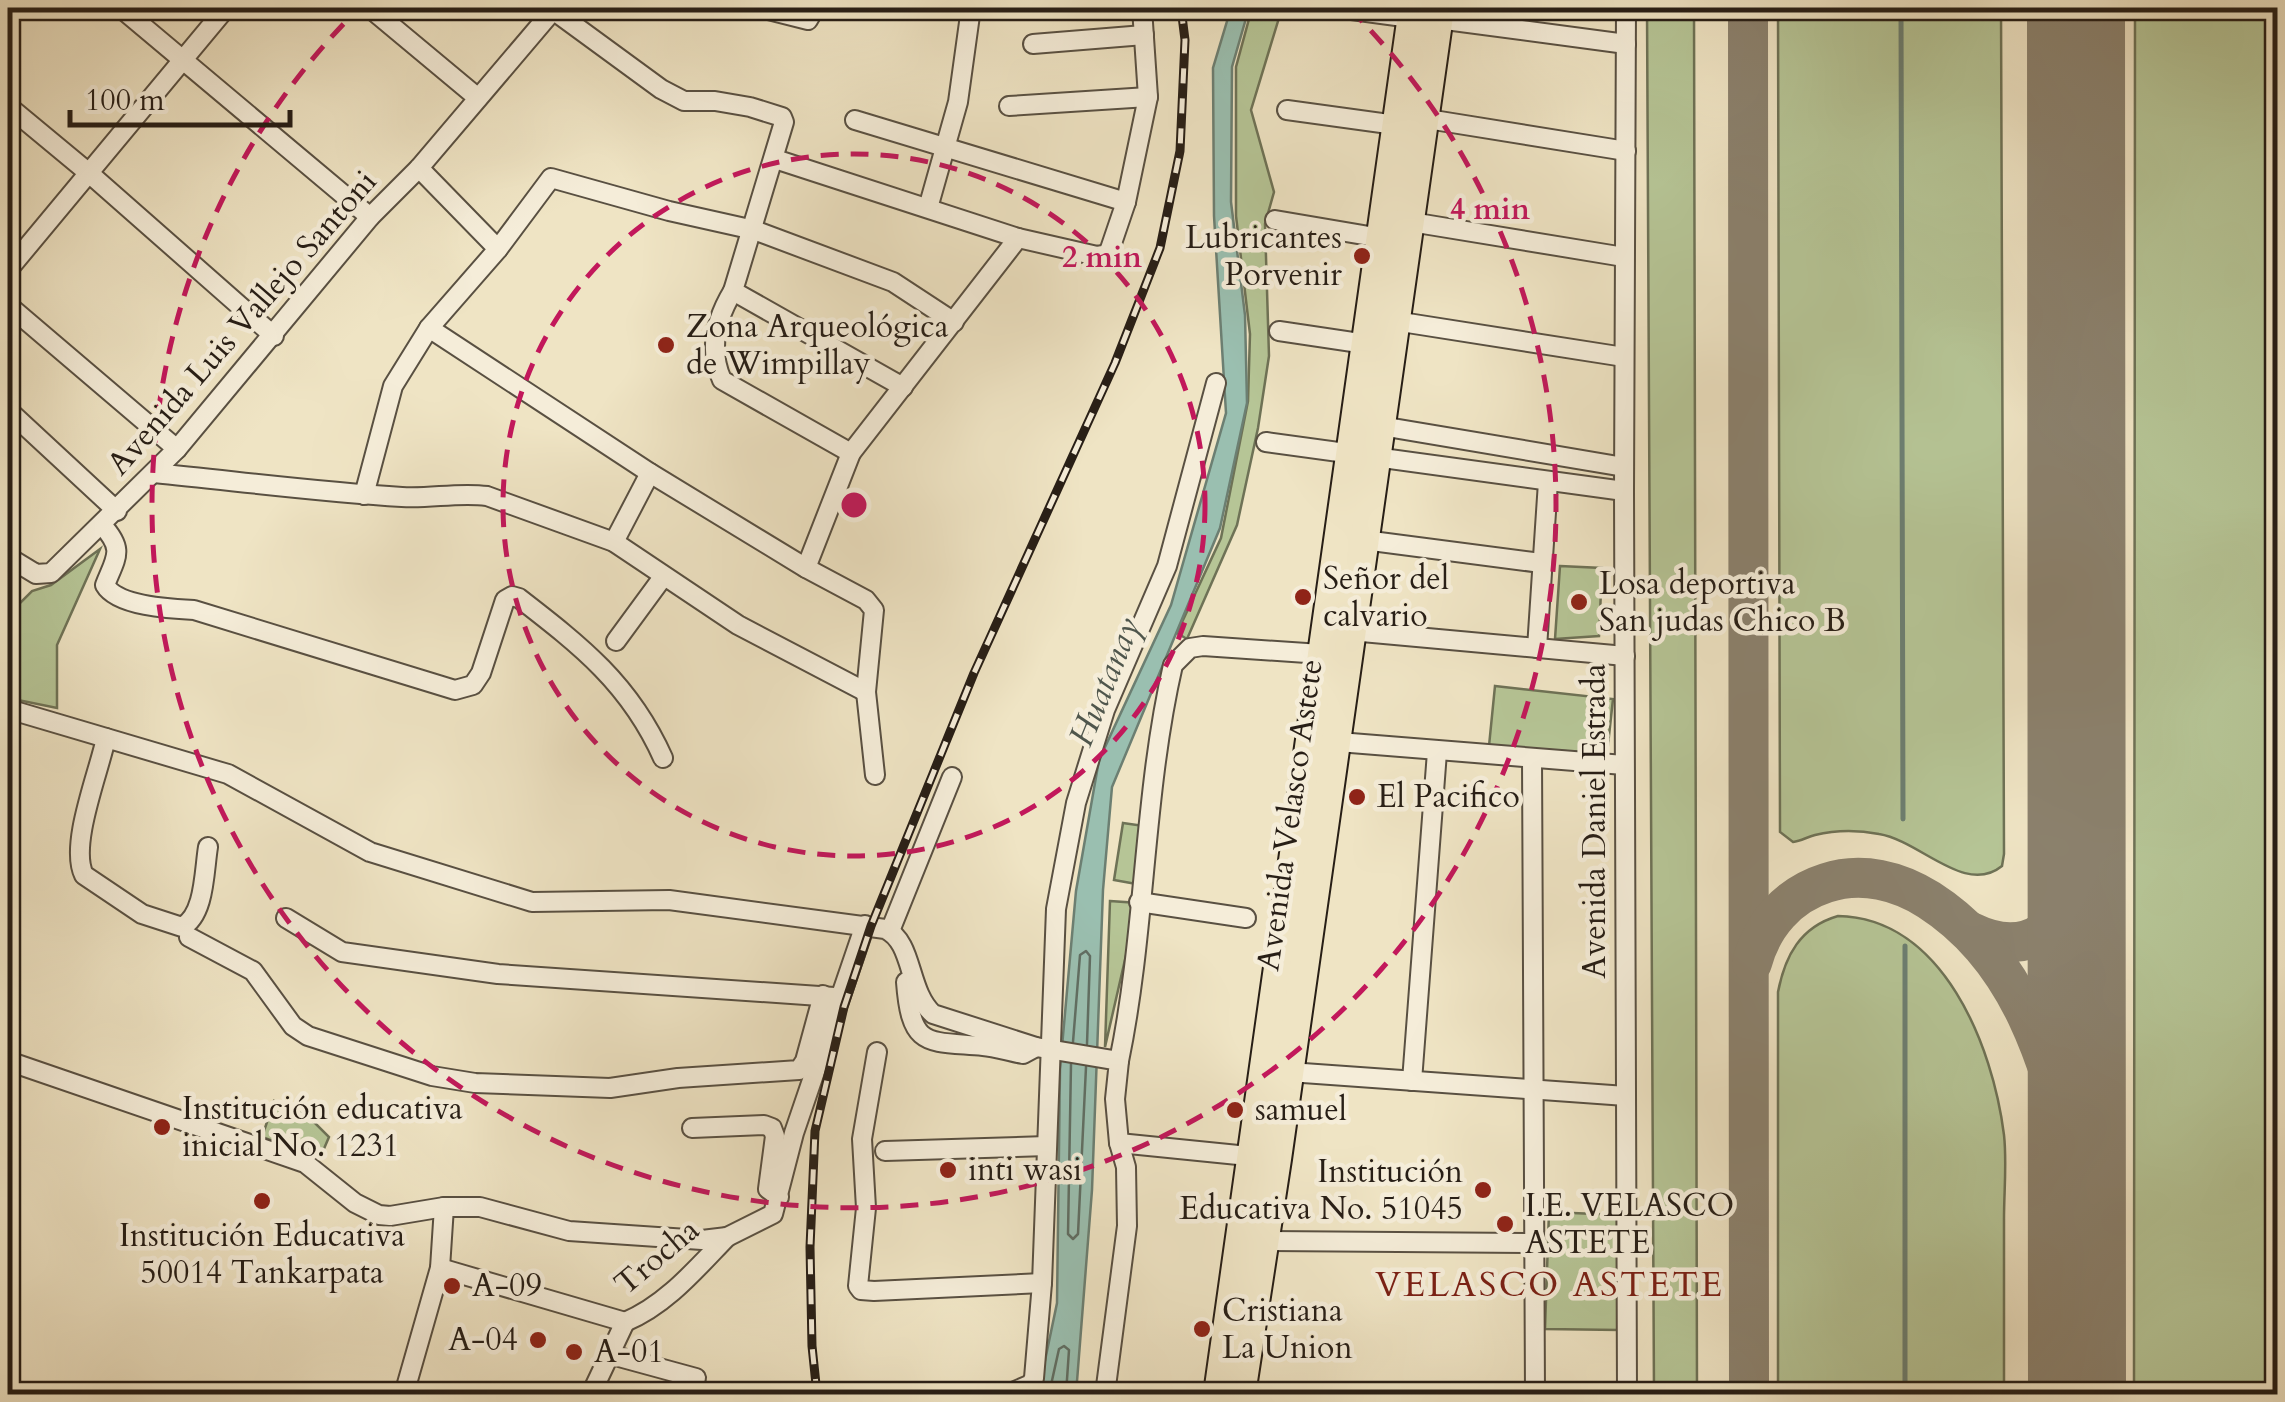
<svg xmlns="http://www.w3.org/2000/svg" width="2285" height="1402" font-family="Cardo,serif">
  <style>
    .green { fill: #b6c596; stroke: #6e7256; stroke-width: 2.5 }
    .water { fill: #9abfb0; stroke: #6c7f72; stroke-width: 2.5 }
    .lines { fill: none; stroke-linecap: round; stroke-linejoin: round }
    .shore { stroke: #606e63; stroke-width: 2.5 }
    .stream { stroke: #6c7f72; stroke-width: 5 }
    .taxiway { stroke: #8b816d; stroke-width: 40 }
    .runway { stroke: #8b816d; stroke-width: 98 }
    .minor-casing { stroke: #595042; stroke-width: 22 }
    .highway-casing { stroke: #271e16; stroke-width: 32 }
    .minor { stroke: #f5edd9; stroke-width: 18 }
    .highway { stroke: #efe4c4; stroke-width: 28 }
    .rail-casing { stroke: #271e16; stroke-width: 9 }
    .rail { stroke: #f5edd9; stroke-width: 5; stroke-dasharray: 15; stroke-linecap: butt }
    .ring { fill: none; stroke: #c2185b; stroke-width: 5; stroke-dasharray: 18 12 }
    .poi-dot { fill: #8f2418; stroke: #f5edd9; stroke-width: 4 }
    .labels { text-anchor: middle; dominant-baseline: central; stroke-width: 9; stroke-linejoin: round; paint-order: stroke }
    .poi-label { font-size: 32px; fill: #271e16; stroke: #f5edd9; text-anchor: start }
    .street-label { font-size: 32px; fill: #271e16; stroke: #f5edd9 }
    .water-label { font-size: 35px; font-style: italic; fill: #4f564c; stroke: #f5edd9 }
    .neighbourhood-label { font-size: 35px; letter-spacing: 2.5px; fill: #7a1f14; stroke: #f5edd9 }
    .centre { fill: #c2185b; stroke: #f5edd9; stroke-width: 5 }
    .ring-label { font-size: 30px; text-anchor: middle; font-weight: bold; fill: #c2185b; stroke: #f5edd9; stroke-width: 9; stroke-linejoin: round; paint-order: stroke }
  </style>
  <rect width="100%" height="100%" fill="#efe4c4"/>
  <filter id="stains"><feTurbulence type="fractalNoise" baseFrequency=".002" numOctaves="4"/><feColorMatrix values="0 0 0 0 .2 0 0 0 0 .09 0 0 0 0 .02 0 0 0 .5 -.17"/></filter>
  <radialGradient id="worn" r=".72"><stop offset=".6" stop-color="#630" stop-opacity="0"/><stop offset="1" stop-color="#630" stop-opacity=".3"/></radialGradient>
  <!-- green -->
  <g class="green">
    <polygon points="1252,8 1282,8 1251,110 1274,192 1265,224 1269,356 1258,428 1237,525 1187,639 1177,633 1221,538 1248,401 1250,334 1236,216 1236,67"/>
    <polygon points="1647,8 1694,8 1697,1394 1654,1394"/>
    <path d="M1778,8H2001L2004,854L2002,866C1965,896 1921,841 1879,834C1859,830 1835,830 1815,835C1807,837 1801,841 1793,842L1780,832Z"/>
    <polygon points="2135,8 2277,8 2277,1394 2134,1394"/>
    <polygon points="100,549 57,645 57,708 8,698 8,615 32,591 51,585"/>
    <polygon points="1560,566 1602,568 1599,636 1555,639"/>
    <polygon points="1495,686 1613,699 1607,754 1489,746"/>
    <polygon points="1123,823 1151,827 1142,885 1114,880"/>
    <polygon points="1110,901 1138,903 1105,1047"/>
    <path d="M1838,916C1943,918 1993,1046 2004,1135C2007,1162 2004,1191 2004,1219C2004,1277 2004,1336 2004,1394H1778V992C1785,956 1800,927 1838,916Z"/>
    <polygon points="274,1101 308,1116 329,1137 320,1158 262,1137"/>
    <polygon points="1549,1212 1619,1215 1619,1330 1545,1329"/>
  </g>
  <!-- water -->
  <polygon class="water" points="1231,8 1249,8 1232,67 1231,202 1245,315 1247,403 1220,528 1112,787 1103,890 1092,1190 1076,1394 1038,1394 1057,1303 1060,1069 1076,891 1099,760 1171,605 1226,413 1214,216 1213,68"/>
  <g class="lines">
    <!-- shore -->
    <g class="shore">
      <polyline points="1073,1042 1080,955 1086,951 1090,956 1087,1044"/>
      <polyline points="1071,1064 1068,1234 1073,1239 1078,1234 1086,1067"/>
      <polyline points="1049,1394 1059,1349 1064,1346 1069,1350 1066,1394"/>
    </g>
    <!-- stream -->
    <g class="stream">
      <polyline points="1901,8 1903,819"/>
      <polyline points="1905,1394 1905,946"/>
    </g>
    <!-- taxiway -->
    <g class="taxiway">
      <polyline points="1748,8 1749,1394"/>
      <path d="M1971,932C2030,961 2069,925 2077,866"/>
      <path d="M1752,963C1762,925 1788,895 1826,883C1862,871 1899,881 1929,900C2024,961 2050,1067 2077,1169"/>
    </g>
    <!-- runway -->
    <polyline class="runway" points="2076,8 2077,1394"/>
    <!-- minor casing -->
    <g class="minor-casing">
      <g id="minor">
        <polyline points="121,8 370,217"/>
        <polyline points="370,8 478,98"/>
        <polyline points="760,8 808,20 815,8"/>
        <polyline points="1337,8 1411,18"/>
        <polyline points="1626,8 1624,491 1627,1394"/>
        <polyline points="553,10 661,89 684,101 715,101 750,107 782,117 784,122 733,291 903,387"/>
        <polyline points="1438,19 1626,44"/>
        <polyline points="1033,44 1144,35"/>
        <polyline points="8,106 90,174 274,336"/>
        <polyline points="1009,106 1148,97"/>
        <polyline points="1287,110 1396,125"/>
        <polyline points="1415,117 1626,151"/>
        <polyline points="855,120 1126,202 1148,97 1142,8"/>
        <polyline points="775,159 1018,238 1097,256 1107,254 1110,249 1126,202"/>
        <polyline points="419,168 498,249"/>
        <polyline points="928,208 958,102 971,8"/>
        <polyline points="1275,220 1381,238"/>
        <polyline points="1411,222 1624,257"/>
        <polyline points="8,270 226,8"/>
        <path d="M733,291C716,319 708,349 722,380L851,453"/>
        <polyline points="8,305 177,449"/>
        <polyline points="1395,321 1624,357"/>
        <polyline points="429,328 650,473 806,568 866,600 874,610 866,692 875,775"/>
        <polyline points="1279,331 1366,344"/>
        <polyline points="8,410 117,511"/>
        <polyline points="1381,426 1624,467"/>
        <polyline points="1266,442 1624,491"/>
        <path d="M154,473C236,481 319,492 402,497C430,499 458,492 487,496L614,542L738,625L866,692"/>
        <polyline points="364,495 393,386 429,328 498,249 551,178 669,211 754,230 893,282 954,322"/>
        <path d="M102,525C125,550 116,557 105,585C117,606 171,609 194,610L455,690L473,685L481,673L505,600L512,596L519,598C581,646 630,684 663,758"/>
        <polyline points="1364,540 1541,563"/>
        <polyline points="614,542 650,473"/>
        <polyline points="8,557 36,574 51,573 177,449 370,217 419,168 555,8"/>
        <polyline points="806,568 851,453 1018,238"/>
        <polyline points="1351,631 1625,656"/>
        <polyline points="616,641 663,577"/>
        <polyline points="1537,648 1548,482"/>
        <path d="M8,709L228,774L370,852L532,902L669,900L885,929C914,942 907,990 933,1014L1036,1047L1119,1061L1115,1099L1119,1143L1258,1157"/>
        <path d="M106,738C99,772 69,845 84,875L142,914L182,927C205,915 204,871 208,847"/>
        <polyline points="1326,741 1624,765"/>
        <polyline points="1532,758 1535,1394"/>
        <polyline points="1139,902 1246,918"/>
        <polyline points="286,918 342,952 498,974 834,997"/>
        <polyline points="890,931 952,777"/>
        <polyline points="189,937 253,971 293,1026 308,1036 432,1076 475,1083 610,1088 678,1078 799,1070 805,1061 823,995"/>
        <path d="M906,982C911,1049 927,1041 983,1046C996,1047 1010,1052 1023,1054L1036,1047"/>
        <polyline points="877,1052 862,1139 866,1208 858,1286 861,1290 874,1291 1042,1283"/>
        <polyline points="8,1061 305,1163 355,1203 379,1215 390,1216 444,1207 480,1207 569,1231 702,1240 727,1237 773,1214 794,1133 865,925"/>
        <path d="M1119,1061C1146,931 1143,795 1173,665L1190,648L1203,646L1321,654"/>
        <polyline points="1289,1072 1626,1096"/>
        <polyline points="1412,1081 1437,752"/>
        <polyline points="692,1128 764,1125 772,1128 775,1136 768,1189 779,1197"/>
        <polyline points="885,1151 1047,1146"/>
        <polyline points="1265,1241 1535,1243"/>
        <polyline points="440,1268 625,1322"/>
        <path d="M625,1322C666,1305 696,1269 727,1237"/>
        <polyline points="608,1354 696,1378"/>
        <polyline points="404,1394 440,1268 444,1207"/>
        <polyline points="591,1394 625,1322"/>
        <polyline points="1008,1394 1031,1384 1034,1378 1042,1283 1056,909 1076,803 1105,710 1167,566 1216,383"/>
        <polyline points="1105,1394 1127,1226 1126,1167 1119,1143"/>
      </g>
    </g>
    <!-- highway casing -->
    <g class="highway-casing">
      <g id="highway">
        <polyline points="1218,1394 1413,8"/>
        <polyline points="1241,1394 1277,1159 1440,8"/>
      </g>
    </g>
    <!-- minor -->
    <use href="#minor" class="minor"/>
    <!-- highway -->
    <use href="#highway" class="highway"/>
    <!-- rail casing -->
    <g class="rail-casing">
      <polyline id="rail" points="817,1394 812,1346 810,1247 815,1131 844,1007 871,926 974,673 1115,363 1160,248 1180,151 1185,40 1181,8"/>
    </g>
    <!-- rail -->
    <use href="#rail" class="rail"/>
  </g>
  <!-- distance rings -->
  <g class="ring">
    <circle cx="854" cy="505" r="351"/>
    <path d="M1350 9A702 702 0 1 1 358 9"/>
  </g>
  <!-- markers -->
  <g class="poi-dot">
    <circle cx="1362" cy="256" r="10"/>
    <circle cx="666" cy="345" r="10"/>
    <circle cx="1303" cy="597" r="10"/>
    <circle cx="1579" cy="602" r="10"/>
    <circle cx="1357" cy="797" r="10"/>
    <circle cx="1235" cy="1110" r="10"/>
    <circle cx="162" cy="1127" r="10"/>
    <circle cx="948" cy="1170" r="10"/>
    <circle cx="1483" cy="1190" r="10"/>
    <circle cx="262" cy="1201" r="10"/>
    <circle cx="1505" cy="1224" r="10"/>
    <circle cx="452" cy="1286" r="10"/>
    <circle cx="1202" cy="1329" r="10"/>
    <circle cx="538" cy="1340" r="10"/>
    <circle cx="574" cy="1352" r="10"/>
  </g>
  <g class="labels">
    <!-- poi labels -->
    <g class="poi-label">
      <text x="1342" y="238" text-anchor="end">Lubricantes<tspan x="1342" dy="37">Porvenir</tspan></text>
      <text x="686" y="327">Zona Arqueológica<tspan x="686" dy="37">de Wimpillay</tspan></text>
      <text x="1323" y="579">Señor del<tspan x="1323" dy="37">calvario</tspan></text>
      <text x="1599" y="584">Losa deportiva<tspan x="1599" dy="37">San judas Chico B</tspan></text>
      <text x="1377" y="797">El Pacifico</text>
      <text x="182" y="1109">Institución educativa<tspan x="182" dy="37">inicial No. 1231</tspan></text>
      <text x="1255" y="1110">samuel</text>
      <text x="968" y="1170">inti wasi</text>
      <text x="1463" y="1172" text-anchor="end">Institución<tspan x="1463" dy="37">Educativa No. 51045</tspan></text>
      <text x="1525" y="1206">I.E. VELASCO<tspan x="1525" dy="37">ASTETE</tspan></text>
      <text x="262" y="1236" text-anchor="middle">Institución Educativa<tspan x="262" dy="37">50014 Tankarpata</tspan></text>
      <text x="472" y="1286">A-09</text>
      <text x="1222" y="1311">Cristiana<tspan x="1222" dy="37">La Union</tspan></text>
      <text x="518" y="1340" text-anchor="end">A-04</text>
      <text x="594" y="1352">A-01</text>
    </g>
    <!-- street labels -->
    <g class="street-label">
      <text transform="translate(242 323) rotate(-49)">Avenida Luis Vallejo Santoni</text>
      <text transform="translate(1290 815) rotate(-82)">Avenida Velasco Astete</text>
      <text transform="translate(1595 821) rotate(-90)">Avenida Daniel Estrada</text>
      <text transform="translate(657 1257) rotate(-40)">Trocha</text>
    </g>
    <!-- water labels -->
    <g class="water-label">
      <text transform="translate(1105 682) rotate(-68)">Huatanay</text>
    </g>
    <!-- neighbourhood labels -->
    <g class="neighbourhood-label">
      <text x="1550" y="1285">VELASCO ASTETE</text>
    </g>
  </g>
  <circle cx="854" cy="505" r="15" class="centre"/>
  <g class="ring-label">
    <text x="1490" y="219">4 min</text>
    <text x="1102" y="267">2 min</text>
  </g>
  <!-- margin -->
  <rect width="2285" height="1402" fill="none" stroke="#efe4c4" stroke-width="40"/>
  <rect x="10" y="10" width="2265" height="1382" fill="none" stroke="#271e16" stroke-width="5"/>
  <rect x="20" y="20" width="2245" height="1362" fill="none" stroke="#271e16" stroke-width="2.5"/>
  <!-- scale -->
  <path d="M70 110v15h220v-15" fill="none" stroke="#271e16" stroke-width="5"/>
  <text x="85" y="110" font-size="30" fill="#271e16" stroke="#f5edd9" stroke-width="8" paint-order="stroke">100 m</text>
  <rect width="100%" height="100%" filter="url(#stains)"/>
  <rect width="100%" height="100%" fill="url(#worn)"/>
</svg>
